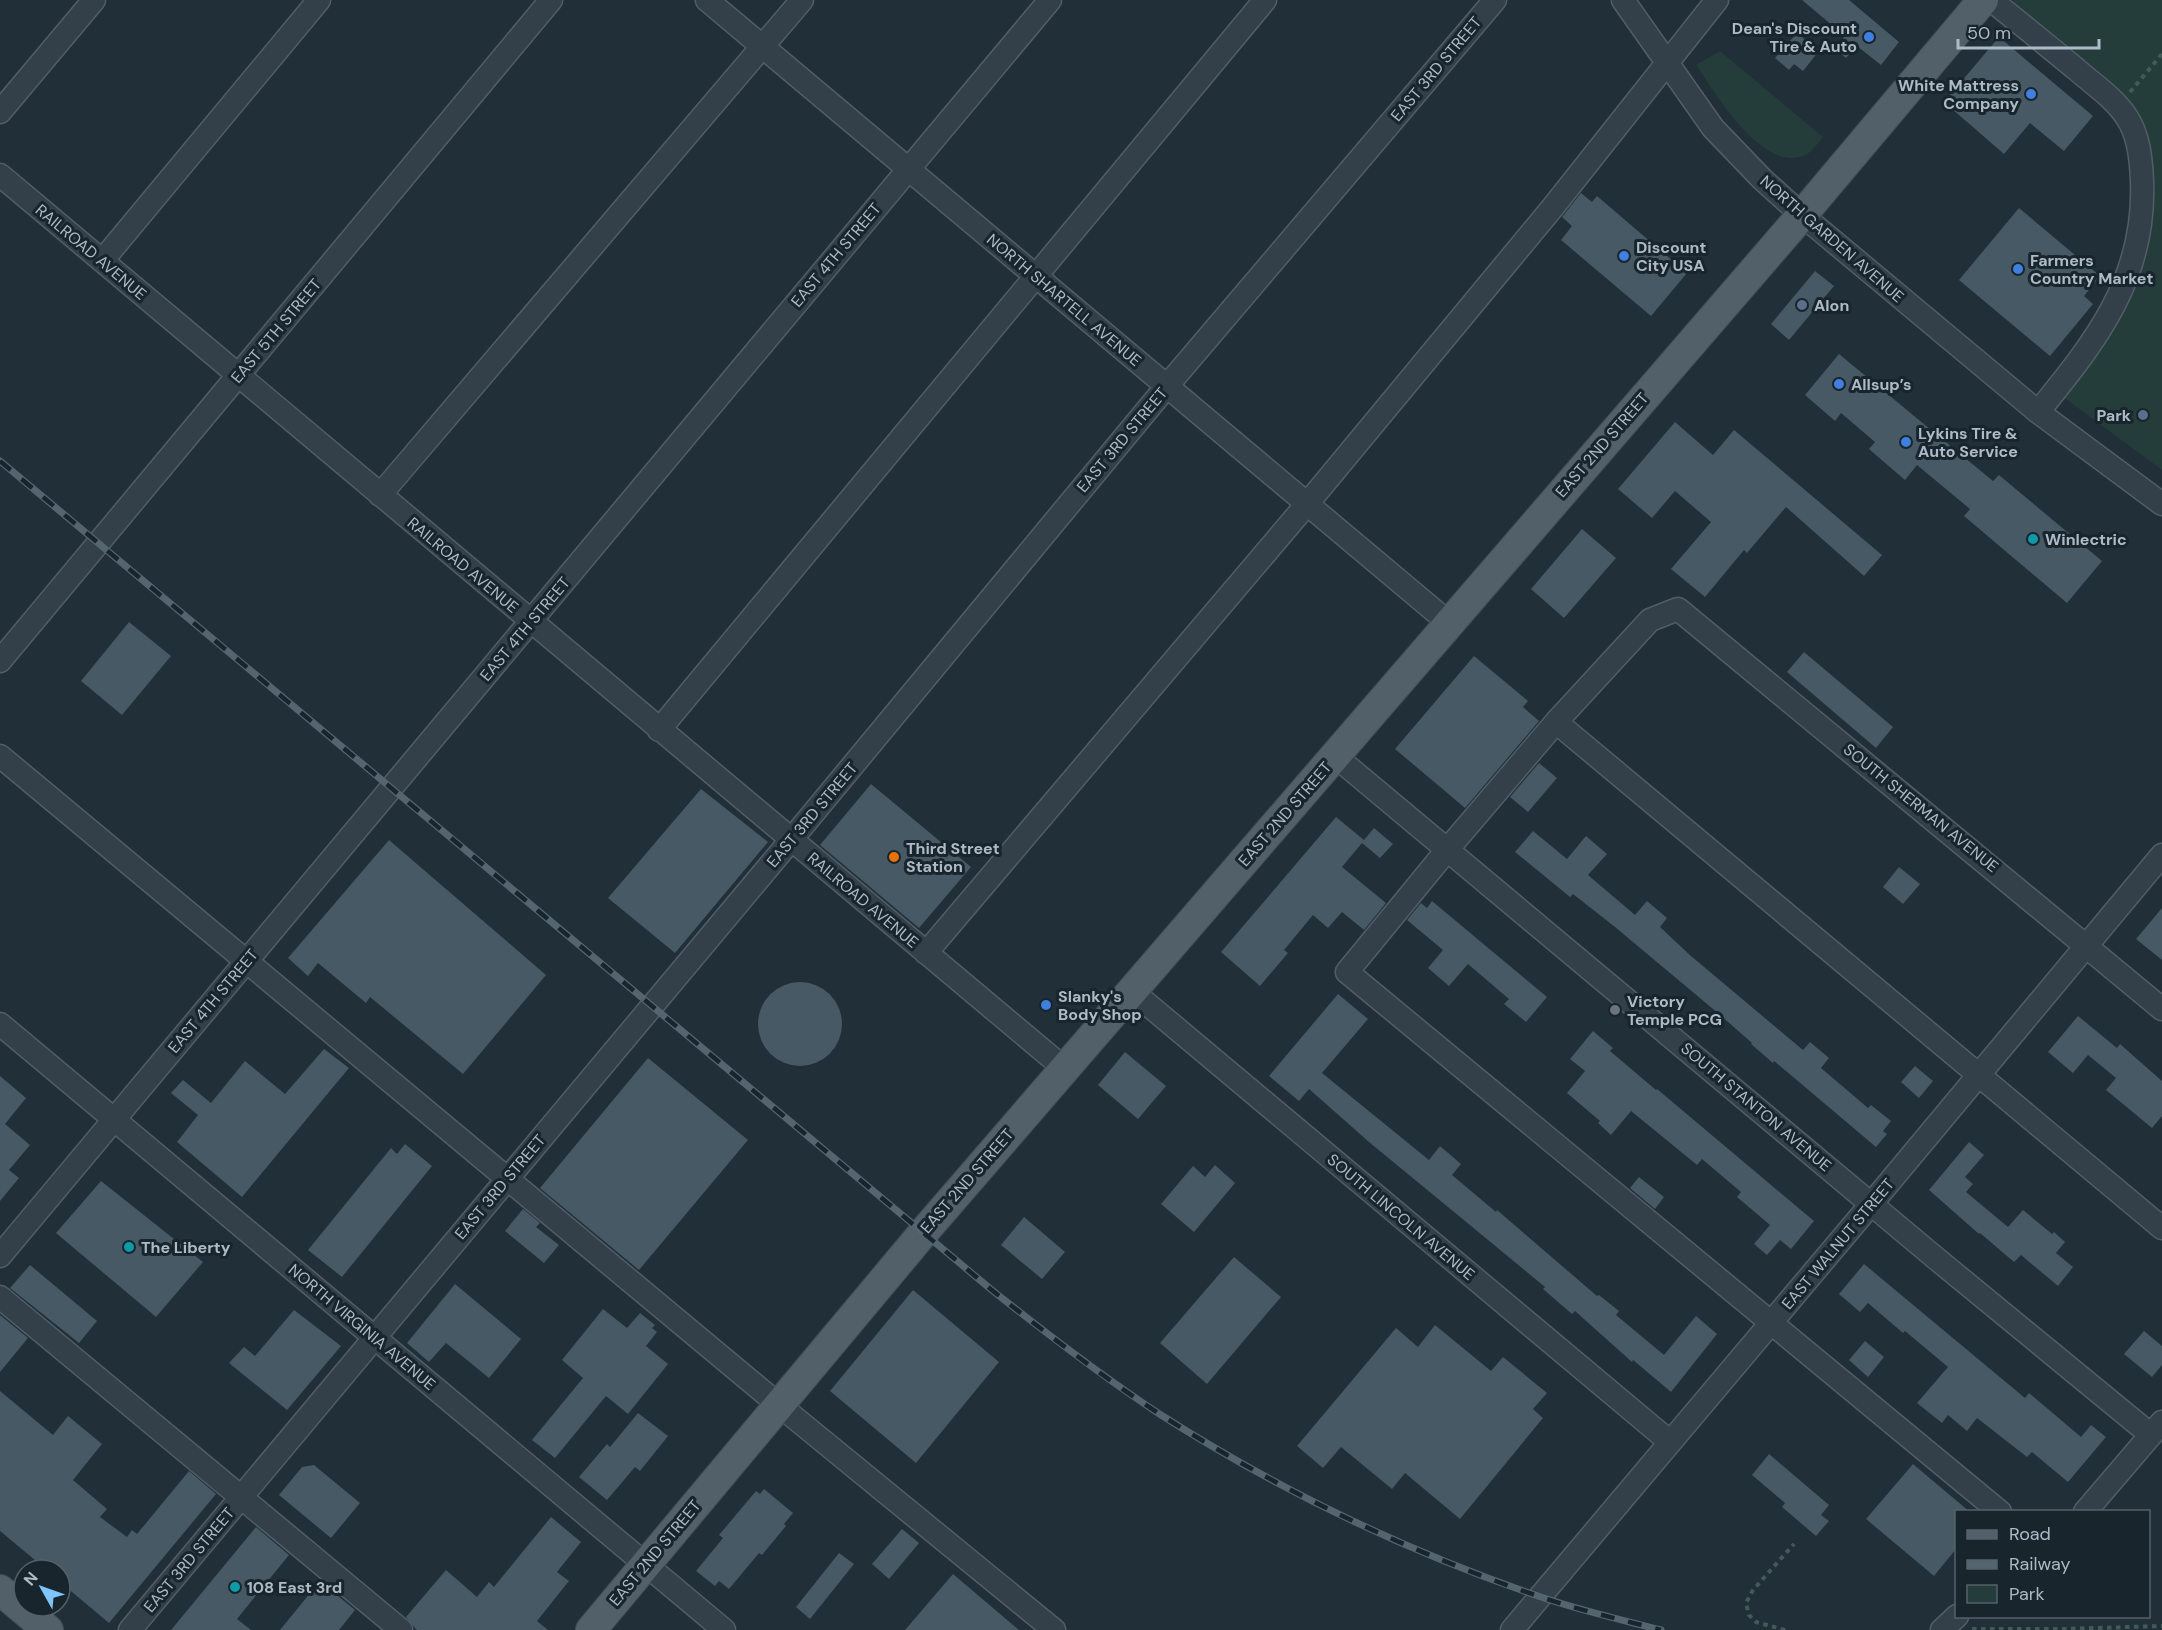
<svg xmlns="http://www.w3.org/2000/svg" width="2162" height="1630" font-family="'DM Sans',sans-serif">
<rect width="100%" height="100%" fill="#202f38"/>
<path fill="#253d3a" d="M2014,0h148v470l-107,-79 75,-122 4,-139 -129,-119z
M1720,51l103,86c-6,7 -11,16 -20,19 -42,15 -87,-62 -107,-91z"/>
<path fill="#475965" d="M1802,0h47l50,42 -18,23 -24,-19 -11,12 -11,-9 10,-13z
M1797,33l22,18 -16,20 -9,-7 -5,6 -14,-12z
M1999,37l94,79 -29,35 -34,-28 -26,31 -60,-52z
M1581,193l11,9 5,-6 90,77 -36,43 -90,-76 11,-14 -10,-9z
M2019,208l81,68 -16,20 9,8 -43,52 -91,-76z
M1815,271l19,15 -45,54 -18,-16z
M1839,354l154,127 6,-6 103,86 -35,42 -103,-87 6,-7 -53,-44 -12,15 -36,-31 6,-7 -34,-29 -6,8 -30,-26z
M1675,422l38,33 21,-25 148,125 -18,21 -78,-69 -39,46 -3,-3 -39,47 -34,-28 40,-47 -36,-31 -23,27 -34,-29z
M1582,529l34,29 -52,60 -33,-29z
M129,622l42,34 -49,59 -41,-34z
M1804,652l89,75 -17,21 -89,-76z
M1474,656l54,45 -5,6 16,14 -74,87 -70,-59z
M1539,763l18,15 -29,34 -18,-15z
M871,784l100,83 -52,61 -99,-83z
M701,789l67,53 -93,111 -67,-55z
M1336,817l28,23 10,-12 19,16 -13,14 -18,-15 -20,24 44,36 -22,27 -22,-18 -14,16 -15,-13 -29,35 4,3 -28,33 -39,-34z
M1533,831l34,28 19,-23 21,18 -19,21 47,40 12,-14 20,17 -7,9 31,29 112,94 7,-8 19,16 -8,10 47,40 3,-3 20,16 -8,10 4,3 -11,13 -102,-86 -1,2 -22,-19 1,-1 -33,-29 -104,-87 -42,-33 -3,3 -55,-45z
M389,840l157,135 -83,99 -93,-77 -4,6 -48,-40 -10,13 -20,-18z
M1899,867l21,17 -17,20 -20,-17z
M1432,901l115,96 -21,25 -22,-18 5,-5 -41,-35 -19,22 -21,-18 15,-18 -36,-30 14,-17 6,5z
M2162,908v52l-26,-21z
M758 1024a42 42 0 1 1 84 0a42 42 0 1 1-84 0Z
M1338,994l30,25 -46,54 107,87 11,-14 21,18 -9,11 44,37 1,-2 100,86 2,-1 20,16 -3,4 48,40 32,-39 21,18 -46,58 -38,-32 -1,2 -57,-51 -3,3 -29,-25 2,-2 -176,-145 -60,-53 -10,12 -30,-25z
M2078,1016l39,32 3,-4 42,37v35l-10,12 -46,-38 10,-12 -28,-23 -15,18 -25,-21z
M1593,1031l20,17 -3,3 46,39 1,-1 157,132 -23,28 -11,-9 -13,15 -13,-11 16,-19 -33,-28 4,-5 -39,-33 -5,6 -66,-54 -20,24 -13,-12 2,-2 -33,-28 18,-22 -15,-12z
M324,1049l25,19 -107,129 -65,-55 21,-27 -27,-22 12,-13 28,23 34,-42 40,33z
M1125,1052l41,34 -28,33 -40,-34z
M648,1058l100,82 -109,130 -99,-82z
M1915,1066l18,15 -14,17 -18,-16z
M0,1076l26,22 -21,26 25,21 -21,25 10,8 -19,23z
M1969,1142l15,13 -19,22 8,7 -7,8 42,35 15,-17 29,24 2,-2 11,10 -9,11 17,14 -15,19 -37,-31 -7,7 -34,-29 -1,1 -50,-44z
M405,1144l27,22 -90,111 -34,-27 83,-102 6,6z
M1215,1165l20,18 -41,49 -33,-28 32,-38 12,11z
M1639,1177l25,20 -9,12 -25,-21z
M101,1181l102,81 -47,55 -100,-84z
M523,1209l17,14 -4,4 23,18 -15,18 -39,-32z
M1024,1217l41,35 -23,27 -41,-34z
M1234,1257l47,40 -74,87 -47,-41z
M1864,1264l161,134 4,-5 52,44 10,-12 15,12 -38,45 -36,-30 -5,5 -50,-39 -10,13 -19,-16 -6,8 -25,-20 31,-36 -43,-36 -2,2 -35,-30 -8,9 -21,-18z
M30,1265l67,56 -18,22 -69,-55z
M455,1284l66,55 -32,39 -43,-35 -17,19 -22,-19z
M913,1290l86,72 -83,101 -86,-72z
M603,1309l24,19 13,-15 15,12 -3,3 5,4 -11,14 22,18 -40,50 -22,-18 -51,62 -23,-18 51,-62 -21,-18z
M294,1310l47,36 -54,64 -58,-47 15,-16 11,9z
M0,1315l28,23 -28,34z
M1435,1325l56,46 12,-14 44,36 -14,16 10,9 -83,101 -55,-46 -13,16 -51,-42 -18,21 -26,-22 99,-118 22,19z
M2144,1331l18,15v19l-10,12 -28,-23z
M1865,1341l19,16 -16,20 -19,-17z
M0,1391l53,44 15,-19 34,28 -29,36 34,29 -7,8 27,20 5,-7 5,4 52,-63 27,23 -107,129 -49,-41v-12h-13l-47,-39z
M638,1413l30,23 -28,35 -5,-4 -28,33 -28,-23 28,-33 3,3z
M1769,1454l60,51 -8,10 8,6 -13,15 -34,-29 3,-4 -33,-28z
M1913,1464l57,48h-14v37l-22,27 -68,-57z
M314,1465l46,38 -29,35 -52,-43 23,-28z
M764,1489l29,24 -9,11 2,2 -24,29 -3,-2 -30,36 -10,-8 -4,5 -19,-15 27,-33 -4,-3 37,-44 4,3z
M551,1517l30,25 -24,30 12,9 -32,40 11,9h-131l-3,-3 -8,-10 40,-47 31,27 12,-15 5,5z
M256,1527l33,28 -52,64 14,11h-80z
M902,1529l17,14 -30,36 -17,-15z
M839,1553l15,11 -44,55 -14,-12z
M953,1574l66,56h-114z
M320,1581l35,29 -16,20h-59z"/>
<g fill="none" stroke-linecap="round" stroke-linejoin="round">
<g stroke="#515e67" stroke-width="25">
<path id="minor" d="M707,0l742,623
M1623,0l90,128 49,51 40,36 236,197 124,92
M1991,0c29,23 57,46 85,69 17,15 37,28 50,47 13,19 15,43 16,65 4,97 -46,160 -104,231
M0,112l94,-112
M0,175l1065,894
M102,261l217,-261
M380,495l422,-495
M0,661l551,-661
M1556,722l606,506
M659,730l606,-730
M0,756l779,649 275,225
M1335,756l603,504 213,175
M926,953l381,-449 246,-297 164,-207
M1133,992l537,450
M0,1024l724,606
M0,1256l1050,-1256
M0,1297l401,333
M2000,1512l-653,-540 100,-122 109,-128 94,-102 28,-11 484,400
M2085,1512l77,-90
M130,1630l661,-790 376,-454 328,-386
M1512,1630l360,-427 290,-348
M1942,1630l15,-14"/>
</g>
<g stroke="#404c55" stroke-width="32">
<path id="major" d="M0,1590l48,40
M591,1630l332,-397 879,-1018 181,-215"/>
</g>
<path stroke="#435a59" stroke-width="4" stroke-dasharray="4.5 4.5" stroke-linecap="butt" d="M2130,92l32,-38
M1972,1629h91l99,-3
M1785,1630l-29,-8 -7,-7 -3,-12 7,-13 41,-46"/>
<use href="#minor" stroke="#334049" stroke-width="22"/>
<use href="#major" stroke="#516069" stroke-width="30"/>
<g stroke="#556570" stroke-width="7">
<path id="rail" d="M0,461l993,830c54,43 110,86 168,124 118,75 245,136 377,181 40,14 81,23 123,34"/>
</g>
<use href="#rail" stroke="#19252d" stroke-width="4.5" stroke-dasharray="14" stroke-linecap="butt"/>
</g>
<g fill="#3f7fe0" stroke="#19252d" stroke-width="2">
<circle cx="1869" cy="37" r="6"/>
<circle cx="2031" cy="94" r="6"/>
<circle cx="1624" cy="256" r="6"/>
<circle cx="2018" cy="269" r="6"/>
<circle cx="1839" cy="384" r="6"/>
<circle cx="1906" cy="442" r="6"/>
<circle cx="1046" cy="1005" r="6"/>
</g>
<g fill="#5c6f8a" stroke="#19252d" stroke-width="2">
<circle cx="1802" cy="305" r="6"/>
<circle cx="2143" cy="415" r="6"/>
</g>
<g fill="#0f9aa8" stroke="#19252d" stroke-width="2">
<circle cx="2033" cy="539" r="6"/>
<circle cx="129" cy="1247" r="6"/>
<circle cx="235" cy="1587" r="6"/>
</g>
<circle fill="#e8710a" stroke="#19252d" stroke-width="2" cx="894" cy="857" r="6"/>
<circle fill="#6b7280" stroke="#19252d" stroke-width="2" cx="1615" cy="1010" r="6"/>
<g text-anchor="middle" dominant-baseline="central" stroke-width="6" stroke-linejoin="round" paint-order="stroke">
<g font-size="16" font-weight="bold" fill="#adbbc6" stroke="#19252d" text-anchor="start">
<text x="1857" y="28" text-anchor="end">Dean's Discount<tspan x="1857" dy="18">Tire &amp; Auto</tspan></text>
<text x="2019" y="85" text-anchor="end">White Mattress<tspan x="2019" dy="18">Company</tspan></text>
<text x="1636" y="247">Discount<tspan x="1636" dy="18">City USA</tspan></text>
<text x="2030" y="260">Farmers<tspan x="2030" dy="18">Country Market</tspan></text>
<text x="1814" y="305">Alon</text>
<text x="1851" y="384">Allsup’s</text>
<text x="2131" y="415" text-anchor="end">Park</text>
<text x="1918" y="433">Lykins Tire &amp;<tspan x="1918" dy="18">Auto Service</tspan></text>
<text x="2045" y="539">Winlectric</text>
<text x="906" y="848">Third Street<tspan x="906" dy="18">Station</tspan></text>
<text x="1058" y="996">Slanky's<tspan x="1058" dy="18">Body Shop</tspan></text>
<text x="1627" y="1001">Victory<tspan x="1627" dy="18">Temple PCG</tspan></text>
<text x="141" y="1247">The Liberty</text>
<text x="247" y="1587">108 East 3rd</text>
</g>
<g font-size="16" fill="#adbbc6" stroke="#19252d">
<text transform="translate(1436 69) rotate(-50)">EAST 3RD STREET</text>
<text transform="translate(1832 239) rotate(41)">NORTH GARDEN AVENUE</text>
<text transform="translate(91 252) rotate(40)">RAILROAD AVENUE</text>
<text transform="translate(836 255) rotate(-50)">EAST 4TH STREET</text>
<text transform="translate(1064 300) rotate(40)">NORTH SHARTELL AVENUE</text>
<text transform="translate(276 331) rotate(-50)">EAST 5TH STREET</text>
<text transform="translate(1122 440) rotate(-50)">EAST 3RD STREET</text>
<text transform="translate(1602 445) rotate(-49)">EAST 2ND STREET</text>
<text transform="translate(463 565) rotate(40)">RAILROAD AVENUE</text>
<text transform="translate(525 629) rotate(-50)">EAST 4TH STREET</text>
<text transform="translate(1921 808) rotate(39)">SOUTH SHERMAN AVENUE</text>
<text transform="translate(1285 814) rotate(-49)">EAST 2ND STREET</text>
<text transform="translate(812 815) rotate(-50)">EAST 3RD STREET</text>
<text transform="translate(863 900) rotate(40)">RAILROAD AVENUE</text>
<text transform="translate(213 1001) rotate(-50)">EAST 4TH STREET</text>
<text transform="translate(1756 1107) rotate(40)">SOUTH STANTON AVENUE</text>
<text transform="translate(967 1181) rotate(-49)">EAST 2ND STREET</text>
<text transform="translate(500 1187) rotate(-50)">EAST 3RD STREET</text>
<text transform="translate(1401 1217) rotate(40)">SOUTH LINCOLN AVENUE</text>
<text transform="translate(1838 1244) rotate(-50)">EAST WALNUT STREET</text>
<text transform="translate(362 1327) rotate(40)">NORTH VIRGINIA AVENUE</text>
<text transform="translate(655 1553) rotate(-50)">EAST 2ND STREET</text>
<text transform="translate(189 1560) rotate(-50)">EAST 3RD STREET</text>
</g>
</g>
<rect x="1955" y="1510" width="195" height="108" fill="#19252d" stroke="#54616a" stroke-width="1.5"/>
<rect x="1967" y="1530" width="30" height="9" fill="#516069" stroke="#54616a" stroke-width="1.5"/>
<text x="2009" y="1540" font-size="18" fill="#adbbc6">Road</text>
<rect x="1967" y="1560" width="30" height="9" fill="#556570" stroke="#54616a" stroke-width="1.5"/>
<text x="2009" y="1570" font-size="18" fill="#adbbc6">Railway</text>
<rect x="1967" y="1585" width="30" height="18" fill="#253d3a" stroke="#54616a" stroke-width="1.5"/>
<text x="2009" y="1600" font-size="18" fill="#adbbc6">Park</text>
<g transform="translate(42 1588) rotate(310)"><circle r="28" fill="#19252d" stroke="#54616a" stroke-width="1.5"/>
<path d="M0-4.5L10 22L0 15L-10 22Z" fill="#7dc5fb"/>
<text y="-9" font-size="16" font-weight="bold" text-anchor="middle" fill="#adbbc6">N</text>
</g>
<path d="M1958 39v9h141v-9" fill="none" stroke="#adbbc6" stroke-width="3"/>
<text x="1967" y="39" font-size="18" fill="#adbbc6" stroke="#19252d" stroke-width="4.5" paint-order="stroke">50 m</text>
</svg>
